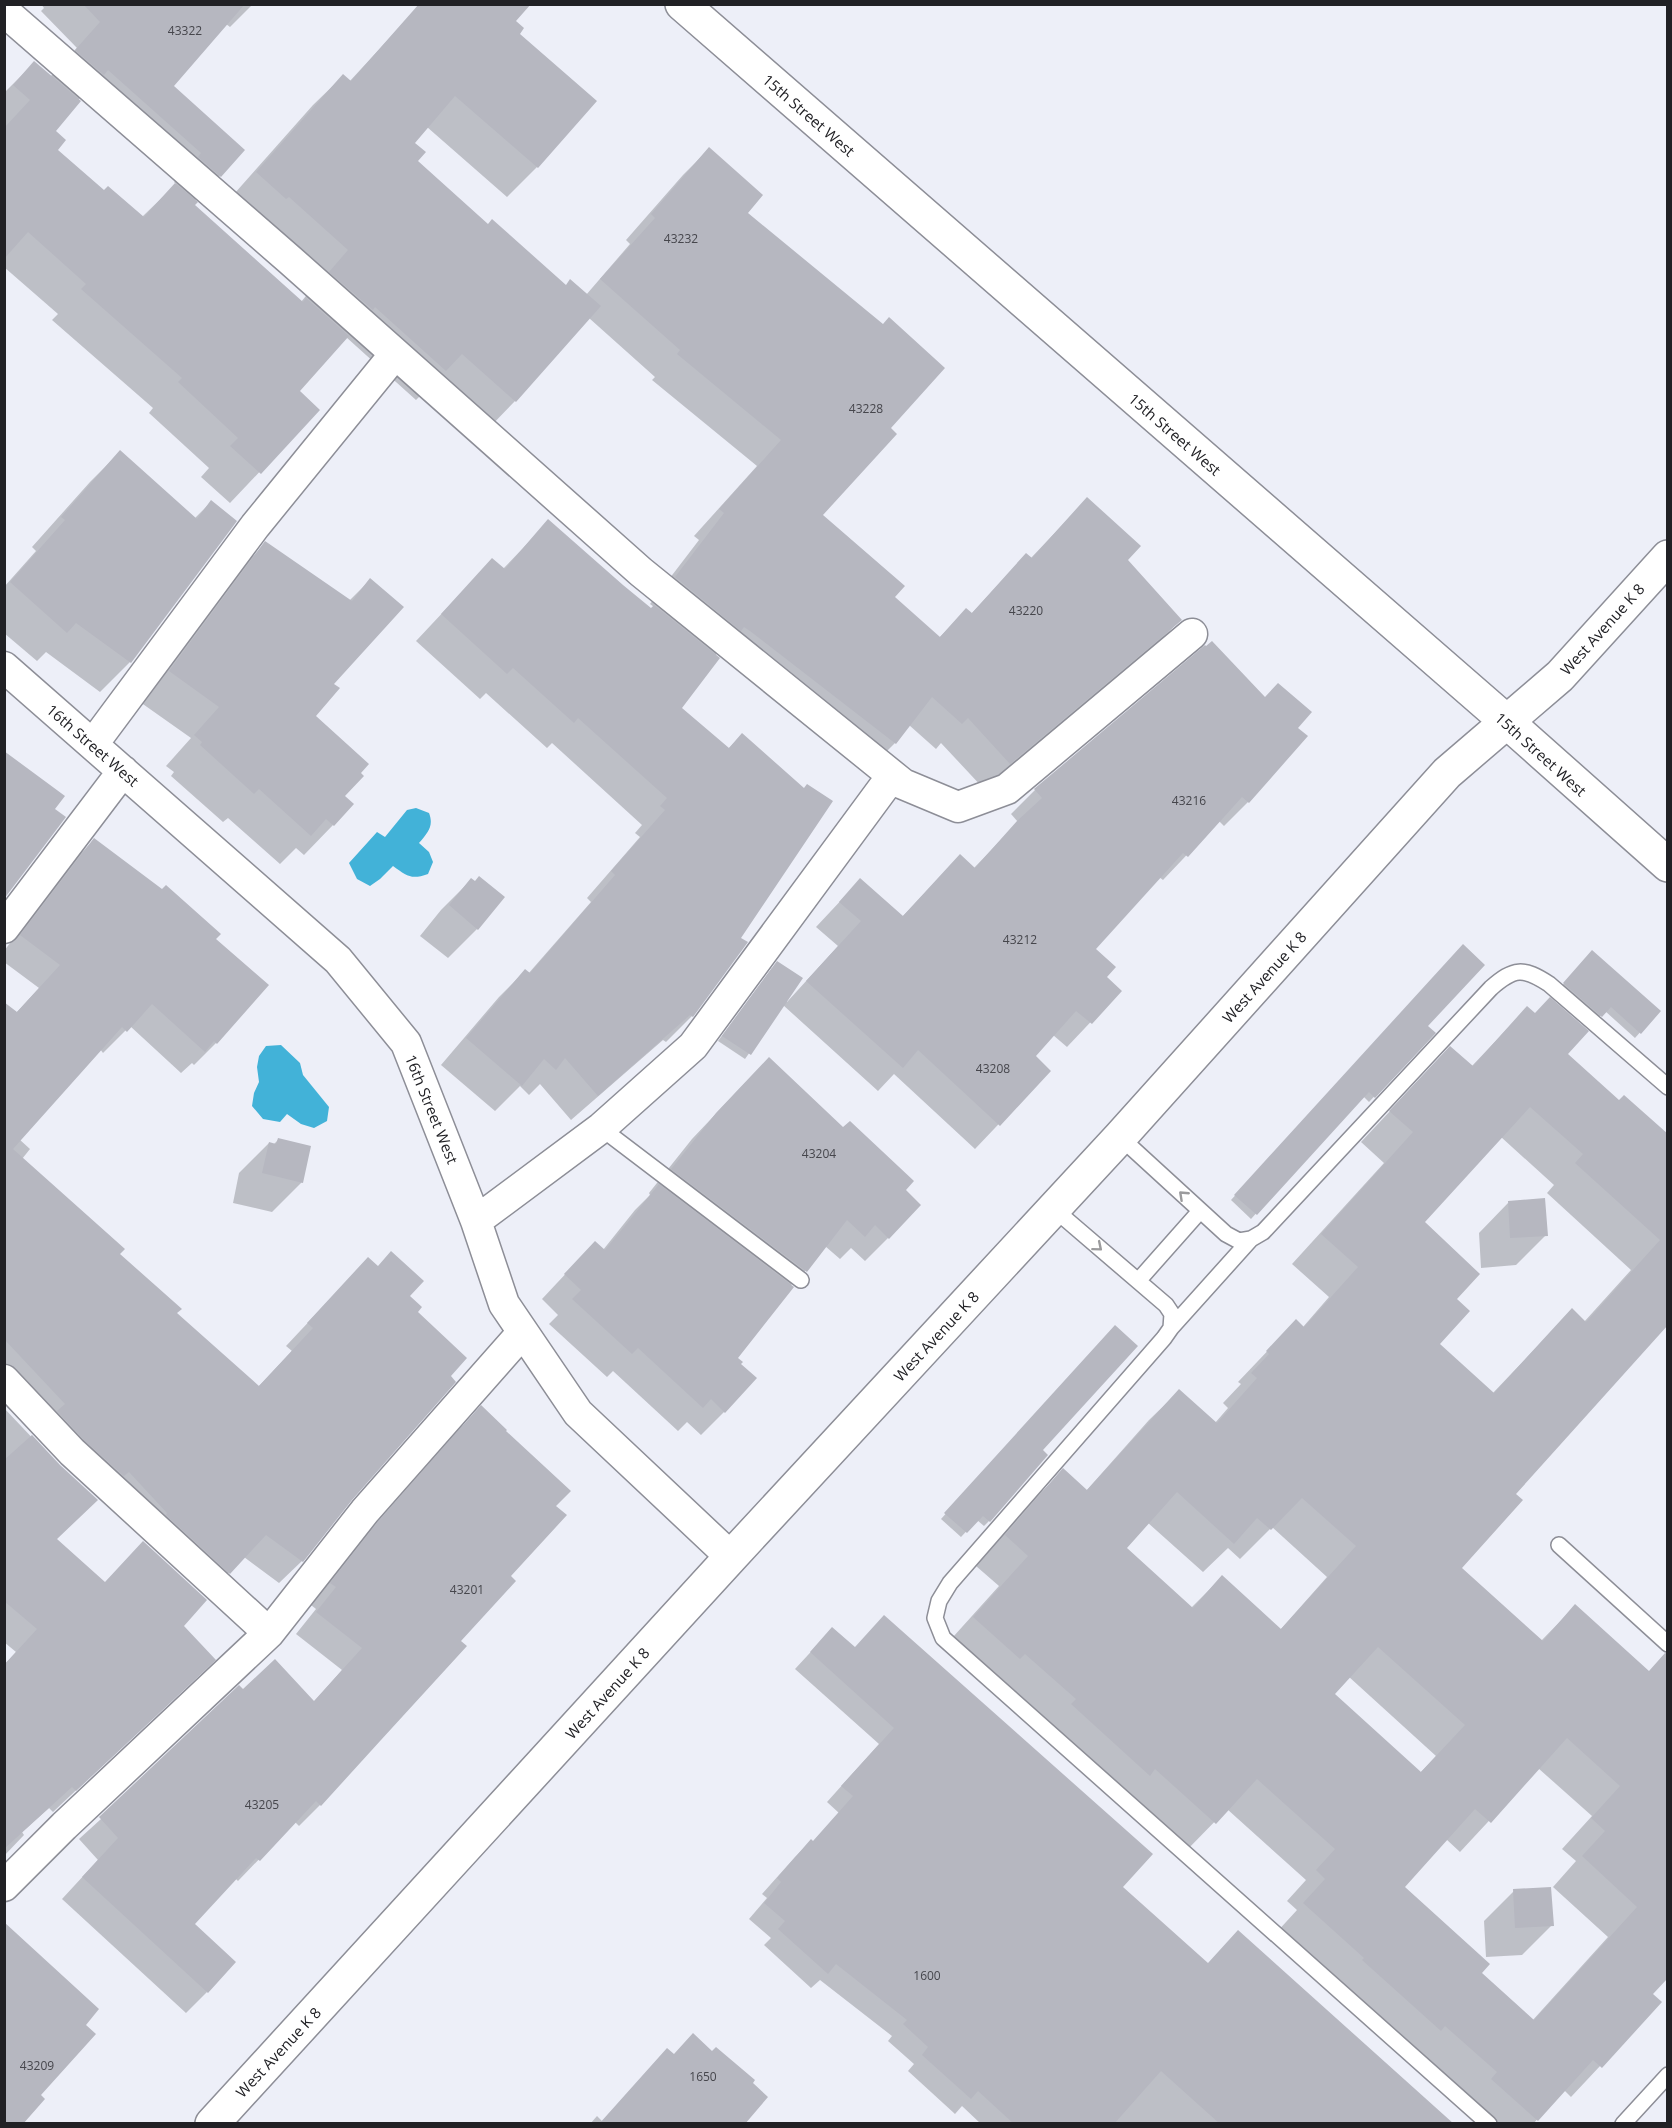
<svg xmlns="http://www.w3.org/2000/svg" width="1672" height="2128" font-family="'Open Sans',sans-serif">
<rect width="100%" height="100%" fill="#edeff8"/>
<path fill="#42b2d8" d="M416,808l13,5c5,13 -1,19 -10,30l10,9 4,10 -5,12c-17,6 -21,2 -35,-8l-13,13 -10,7 -13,-7 -8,-16 28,-31 8,5 22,-27z
M281,1045l19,18 3,12 26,32 -2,14 -13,7 -13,-4 -14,-10 -7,8 -17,-3 -11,-13 2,-13 5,-11 -2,-15 2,-11 7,-10z"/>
<path fill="#0003" fill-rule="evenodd" d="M41,4h212l-23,23 -4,-3 -54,62 48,90 -26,25 -1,4 108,97 18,-22 -92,-78 86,-97 30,-29 6,6 72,-78 93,17 4,13 77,67 -58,66 -30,30 -80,-70 -14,16 3,18 71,65 78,61 21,8 44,-51 -4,-4 57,-65 26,-26 36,64 144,215 -68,87 72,82 46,41 27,-28 5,4 55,-59 4,4 57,-60 39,61 54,60 -25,26 -171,143 -43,-46 -5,6 -27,-24 -14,18 -26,26 -151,-117 -38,56 48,41 14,-14 -3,203 -47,78 -26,26 -3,-2 -92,80 -31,-36 -11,11 -9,-9 -25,25 -54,-46 58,-68 26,-26 3,3 63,-72 -4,-4 53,-61 -5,-4 7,-8 -90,-82 -5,5 -61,-55 -6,6 -64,-58 76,-81 11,9 45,-47 103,88 3,-3 -4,-3 49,-64 -5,-4 63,-70 -105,-86 3,-3 -66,-59 -74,83 -29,30 -54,-47 -16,16 -70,-63 -48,54 20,19 -88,93 -29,-26 8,-9 -60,-55 4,-5 -101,-88 6,-6 -54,-47v-174l30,-30 16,14 27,-29 -36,-37 3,-3zM83,94l95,84 -4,4 2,2 -34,33 -39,-25 -47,-42 -2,-19z
M120,452l74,67 17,-17 -81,160 -30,30 -54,-40 -9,9 -33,-28v-46l32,-36 -4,-4 58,-65z
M266,543l83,58 21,-21 -38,104 -18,32 19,109 -29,30 -8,-7 -16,16 -52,-46 -5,4 -52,-46 3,-4 -8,-6 25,-28 -51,-36 96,-129z
M1205,647l91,81 -48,74 -24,24 -5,-5 -56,59 -4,-3 -65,72 10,28 16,14 -53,56 -14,-12 -20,21 16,15 -74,78 -81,-75 -16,17 -95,-86 -38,54 -27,-18 54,-73 15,34 51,-56 -22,-19 44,-47 42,37 58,-61 14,12 44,-46 -7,-8 24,-24z
M94,840l120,99 2,104 -22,22 -2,-2 -11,10 -51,-47 -27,27 -3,-4 -81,90 11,10 -8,10 153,154 83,74 34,-36 -6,-5 60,-64 62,14 8,16 -65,187 -49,62 -23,22 -35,-26 -37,38 -203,-194v-397l12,9 23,-25 -35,-26v-11l68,-89z
M471,880l6,49 -29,29 -28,-22 21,-26z
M1463,947l-37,79 8,7 -65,69 -6,-6 -112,123 -20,-19z
M1592,952l67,59 -24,27 -30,-27 -9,10 -37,-32z
M1527,1008l39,47 53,47 49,34v187l-154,171 -54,74 81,73 34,-35 74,67 2,321 9,8 -89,95 -7,-7 -31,34h-55l-203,-190 22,-24 -10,-9 19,-21 -79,-71 -42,43 -241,-205 55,-61 -23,-20 57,-66 30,-29 23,20 63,-71 30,-29 36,32 13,-15 -5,-5 18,-19 -3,-2 58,-61 7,6 26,-30 -37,-33 92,-101 -23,-21 60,-64 50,-11zM1501,1137l53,48 -7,8 84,77 -47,52 -12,-12 -80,84 -54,-50 16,-45 -31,-76zM1147,1522l56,50 25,-24 12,11 32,-32 55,50 -47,53 -58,-53 -31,31 -66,-60zM1348,1676l88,80 -16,17 -88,-79zM1538,1768l54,48 -30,33 14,12 -23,26 55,50 -76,84 -52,-47 -77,-87 43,-48 14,13z
M746,1082l157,108 -15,48 -23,23 -14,-13 -11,11 -15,-13 -20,25 -15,15 -54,72 -12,54 -23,23 -14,-13 -9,9 -65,-60 -6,6 -58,-53 9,-9 -16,-16 30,-32 31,-17 32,-40 15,-15 -1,-2 43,-54z
M278,1140l24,42 -30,30 -39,-9 6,-30 30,-30 4,2z
M1508,1203l38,32 -30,30 -35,3 -2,-35z
M1110,1332l-69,118 -52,71 -5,5 -7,-6 -16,17 -20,-18z
M4,1408l54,57 -3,74 49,44 78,43 9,56 -138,130 -4,-4 -27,24 2,3 -20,21v-191l12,-13 -12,-10z
M481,1408l73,98 -45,70 -50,65 -139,164 -21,21 -4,-4 -57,59 -3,-3 -42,46 14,68 -21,21 -124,-114 36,-39 -19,-21 163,-148 71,12 29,-33 -46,-36 20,-25 -5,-4 46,-60 103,-117z
M832,1629l375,335 245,160h-471l-19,-18 -7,8 -47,-43 6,-7 -26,-23 4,-5 -72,-56 -9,8 -47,-43 7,-7 -22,-19 18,-21 -5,-4 33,-37 16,-16 1,2 27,-30 -12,-11 52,-58 -84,-75z
M1514,1891l38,34 -30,30 -36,2 -2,-36z
M597,2116l5,5 141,3h-153z"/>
<path fill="#b6b7c0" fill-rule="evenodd" d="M83,4h162l-71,82 71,64 -24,27 -23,-20 3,-4 -93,-83 -4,5 -29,-25 25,-28z
M419,4h112l-15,17 8,7 -4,6 77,67 -59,67 -83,-72 -40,47 11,9 -8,9 70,63 4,-5 74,66 4,-6 31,27 -85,96 -54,-48 -16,17 -71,-64 -2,3 -44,-38 19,-22 -59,-53 -3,2 -30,-27 87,-98 8,7z
M34,61l47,40 -25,30 10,9 -8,10 46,40 4,-4 36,31 31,-34 23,19 -3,3 108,97 3,-4 43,38 -49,55 20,19 -59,64 -31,-28 8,-8 -60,-56 4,-4 -101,-89 5,-5 -58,-52 -24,27v-131l26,-28 -17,-15z
M709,147l54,48 -15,18 135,111 6,-7 56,51 -54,60 6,6 -74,81 82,71 -10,11 45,40 26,-29 6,5 54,-60 6,5 55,-61 54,49 -13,14 54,60 -172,144 -42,-46 -6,6 -30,-27 -36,47 -146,-113 -6,-4 -3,4 -66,-54 49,-64 -5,-4 62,-69 -104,-86 3,-4 -80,-71 55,-61 -4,-4z
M120,450l77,69 14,-19 26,21 -106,142 -55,-40 -9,10 -57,-51 55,-62 -4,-3z
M548,519l75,66 28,23 3,-3 66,53 -38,50 47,40 13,-15 62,55 3,-4 26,17 -92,137 7,4 -55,75 -3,-2 -92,81 -33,-38 -9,12 -12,-11 -22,27 -56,-48 59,-69 5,4 85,-98 -4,-4 54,-61 -5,-4 7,-8 -89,-80 -4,5 -61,-55 -6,6 -66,-60 51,-56 13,11z
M265,541l87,60 18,-23 34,29 -70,77 6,4 -24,28 53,48 -8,9 3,3 -19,20 9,8 -20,22 -8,-7 -15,17 -52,-47 -5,5 -54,-49 2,-3 -8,-7 25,-28 -50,-36z
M1212,641l53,56 13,-14 34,29 -14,16 10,8 -59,67 -7,-6 -54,60 -5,-4 -87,96 20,18 -9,10 15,14 -30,33 -16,-13 -40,45 15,15 -51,55 -82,-76 -15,18 -97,-87 55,-60 -22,-19 21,-24 43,38 57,-62 15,14 42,-47 25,-23 -8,-9 171,-144 1,1z
M4,751l61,45 -10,13 11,8 -62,82z
M94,838l68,51 4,-4 55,49 -5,5 53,46 -52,59 -3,-3 -9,11 -53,-48 -25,28 -5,-5 -109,122 112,100 -5,5 62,55 -5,4 82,73 54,-58 -6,-5 61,-66 10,9 13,-15 33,30 -14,15 12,11 -4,5 49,46 -16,18 5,6 -104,118 -49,62 -37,-27 -36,39 -64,-59 1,-2 -38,-41 -5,4 -40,-36 -27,-29 8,-7 -61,-65v-337l13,10 43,-47 -40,-30z
M479,876l26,21 -27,33 -29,-25 22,-27 4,3z
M1463,944l22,21 -57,61 8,7 -61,65 -6,-6 -112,123 -23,-20z
M1592,950l69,61 -20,23 -30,-27 -9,10 -39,-34z
M777,961l26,17 -52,77 -29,-19z
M1550,997l39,34 -21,23 51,46 5,-5 44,39v191l-152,169 7,6 -61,68 81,73 32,-37 74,67 16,-18 3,1v324l-15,16 9,8 -60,66 -9,-8 -55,61 -47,-42 6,-7 -52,-46 -4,5 -79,-71 2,-2 -61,-55 22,-24 -9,-9 19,-21 -78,-70 -41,45 -61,-55 -5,7 -79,-72 5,-5 -51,-45 -5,5 -47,-42 55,-61 -23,-21 58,-67 24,22 92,-101 38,34 40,-45 -6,-5 18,-19 -3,-3 30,-32 8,8 54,-60 -37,-33 92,-102 -24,-21 61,-65 23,20 54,-60 8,7zM1530,1107l53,47 -8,9 85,77 -74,82 -14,-14 -78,85 -54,-49 30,-33 -13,-12 23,-25 -55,-52zM1177,1492l57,52 23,-26 14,12 31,-32 54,48 -75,83 -59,-54 -29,33 -66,-60zM1378,1647l87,78 -44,47 -86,-78zM1567,1738l53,48 -29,32 14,13 -23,25 55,51 -103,113 -52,-47 8,-9 -85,-77 70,-78 16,14z
M769,1057l74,70 7,-6 64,60 -8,9 15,15 -32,34 -14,-14 -10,12 -18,-17 -40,52 -136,-103 45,-56z
M278,1138l33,8 -8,37 -41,-10 7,-31 7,2z
M659,1184l135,103 -56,71 5,4 -2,2 16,14 -32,35 -14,-14 -8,9 -65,-60 -6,6 -60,-55 9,-9 -17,-16 31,-33 10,9z
M1545,1198l3,38 -38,2 -2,-37z
M1115,1325l23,21 -95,104 5,5 -58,67 -7,-6 -16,17 -23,-20z
M481,1405l26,25 -1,1 65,60 -15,15 11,9 -56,61 5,5 -55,60 6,5 -86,94 -60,66 -5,-5 -56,60 -4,-3 -61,66 41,38 -28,31 -126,-116 36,-39 -19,-21 140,-132 4,4 32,-30 39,42 48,-53 -46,-36 20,-25 -6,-4 48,-61z
M32,1435l28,30 38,35 -41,39 48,43 38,-41 64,59 -23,26 32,34 -140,131 -4,-4 -68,62v-184l33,-36 -33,-28v-141z
M884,1615l269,239 -30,33 85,76 30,-33 216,194h-234l-59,-53 -47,53h-100l-36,-33 -7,8 -49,-44 6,-8 -25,-23 4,-4 -71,-56 -8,10 -50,-45 7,-8 -21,-18 17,-21 -4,-4 34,-39 2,2 40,-45 -12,-10 53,-58 -84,-76 22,-25 23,20z
M1551,1887l3,39 -39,2 -2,-39z
M4,1922l95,87 -13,16 10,9 -55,61 4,4 -22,25h-19z
M693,2033l19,18 4,-4 39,33 -2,3 15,14 -23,27h-146l68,-76 7,6z"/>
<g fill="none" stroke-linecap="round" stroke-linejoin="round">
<g stroke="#8d8e97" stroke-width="18">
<path id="service" d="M601,1128l200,152
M1120,1137l106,97 13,7 12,-2
M1054,1209l112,96 6,9 -1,14
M1138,1281l62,-70
M1559,1545l109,99
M1489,2124l-546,-486 -8,-20 4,-17 11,-18 214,-245 7,-10 80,-89 12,-7 228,-244c23,-20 32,-21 58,-4l119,103
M1623,2124l45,-49"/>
</g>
<g stroke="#8d8e97" stroke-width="33">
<path id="minor" d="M4,11l286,249 351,312 262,212 55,23 49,-18 185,-155
M4,667l334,293 68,83 70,178 28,83 74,109 153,144
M93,744l162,-218 140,-172
M4,928l119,-157
M476,1221l125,-93 92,-82 199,-270
M4,1380l68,72 197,181
M4,1886l60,-60 205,-193 96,-122 158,-179"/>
</g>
<g stroke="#8d8e97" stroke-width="36">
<path id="tertiary" d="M682,4l824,717 162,144
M212,2124l519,-567 389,-420 327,-364 113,-97 108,-119"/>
</g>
<use href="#service" stroke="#fff" stroke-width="15"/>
<use href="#minor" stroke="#fff" stroke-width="30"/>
<use href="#tertiary" stroke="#fff" stroke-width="33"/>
</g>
<defs><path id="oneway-chevron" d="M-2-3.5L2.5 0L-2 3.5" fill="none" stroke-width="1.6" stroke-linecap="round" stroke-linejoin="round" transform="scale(1.5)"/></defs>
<g stroke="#9b9b9d">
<use href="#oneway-chevron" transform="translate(1183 1195) rotate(-137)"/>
<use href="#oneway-chevron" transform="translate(1098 1247) rotate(40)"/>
</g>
<g text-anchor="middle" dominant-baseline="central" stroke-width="4.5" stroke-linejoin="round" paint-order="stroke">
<g font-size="12" fill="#46464c">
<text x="185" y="30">43322</text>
<text x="681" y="238">43232</text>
<text x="866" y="408">43228</text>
<text x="1026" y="610">43220</text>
<text x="1189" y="800">43216</text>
<text x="1020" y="939">43212</text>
<text x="993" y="1068">43208</text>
<text x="819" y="1153">43204</text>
<text x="467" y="1589">43201</text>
<text x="262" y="1804">43205</text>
<text x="927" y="1975">1600</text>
<text x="37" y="2065">43209</text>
<text x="703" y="2076">1650</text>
</g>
<g font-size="15" fill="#212125" stroke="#fff">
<text transform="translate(809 115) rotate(41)">15th Street West</text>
<text transform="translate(1175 434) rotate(41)">15th Street West</text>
<text transform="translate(1602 629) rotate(-48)">West Avenue K 8</text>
<text transform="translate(93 745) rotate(41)">16th Street West</text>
<text transform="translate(1541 754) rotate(42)">15th Street West</text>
<text transform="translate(1264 977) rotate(-48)">West Avenue K 8</text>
<text transform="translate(432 1109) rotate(68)">16th Street West</text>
<text transform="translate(936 1336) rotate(-47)">West Avenue K 8</text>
<text transform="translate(607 1693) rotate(-48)">West Avenue K 8</text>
<text transform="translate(278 2052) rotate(-47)">West Avenue K 8</text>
</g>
</g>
<rect width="1672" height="2128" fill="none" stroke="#212125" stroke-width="12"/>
</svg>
